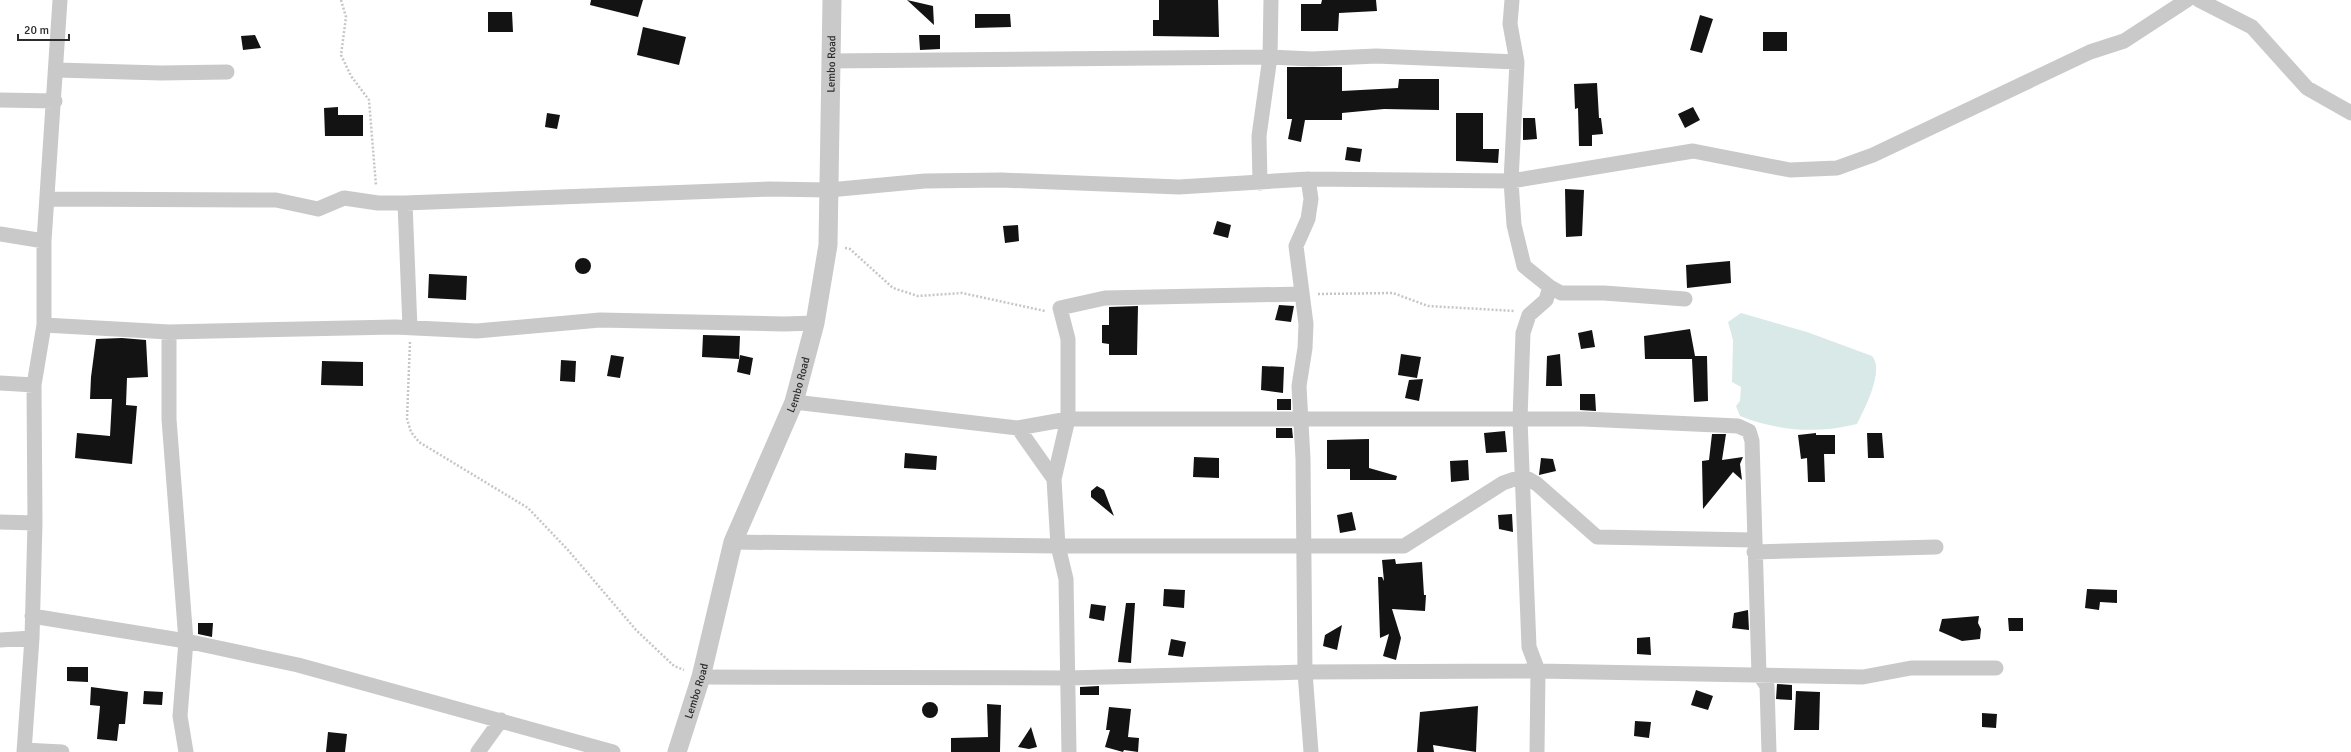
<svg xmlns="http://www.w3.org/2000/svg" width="2351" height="752" font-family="Signika,sans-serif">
<rect width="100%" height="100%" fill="#fff"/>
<path fill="#d9e9e7" d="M1741,313l66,19 65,24c13,14 -8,54 -15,68 -40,10 -80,7 -117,-8l-4,-10 4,-5 1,-14 -9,-5 1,-42 -5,-18z"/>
<path fill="#131313" d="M591,0h52l-5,17 -48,-12z
M907,0l26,6 1,19z
M1159,0h59l1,37 -66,-1v-16h6z
M1322,0h54l1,11 -38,2 -1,18h-37v-27h20z
M488,12h24l1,20h-25z
M975,14h35l1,13 -36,1z
M1700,15l13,4 -11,34 -12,-3z
M643,27l43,10 -7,28 -42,-10z
M1763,32h24v19h-24z
M255,35l6,13 -18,2 -2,-14z
M919,35h21v14l-20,1z
M1287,67h55v24l56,-3 1,-9h40v31l-55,-1 -42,4v7h-37l-4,22 -13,-3 4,-20h-5z
M1597,83l2,35h2l2,16 -11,1v11h-13l-1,-38 -3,1 -1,-25z
M338,107v8h25v21h-38l-1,-28z
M1693,107l7,13 -15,8 -7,-14z
M547,113l13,2 -3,14 -12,-2z
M1456,113h27v36h16l-1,14 -42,-2z
M1523,118h12l2,21 -14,1z
M1347,147l15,2 -2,13 -15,-2z
M1565,189l19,1 -2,46 -16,1z
M1217,221l14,4 -3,13 -15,-4z
M1018,225l1,16 -14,2 -2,-17z
M575 266a8 8 0 1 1 16 0a8 8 0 1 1-16 0Z
M1730,261l1,22 -44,5 -1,-23z
M429,274l38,2 -1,24 -38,-2z
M1279,305l15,1 -3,16 -16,-2z
M1138,306l-1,49h-28v-11l-7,-1v-18h7v-18z
M1690,329l5,27h12l1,45 -14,1 -2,-43h-47l-1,-23z
M1592,330l3,17 -14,2 -3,-16z
M703,335l37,1 -1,23 -37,-2z
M122,338l24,2 2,37 -21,1 -1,27 11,1 -5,58 -57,-6 2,-25 33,3 2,-37h-22l1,-22 5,-38z
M1401,354l20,3 -4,21 -19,-3z
M1560,354l2,32h-16l1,-30z
M611,355l13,2 -4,21 -13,-2z
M740,355l13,3 -3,17 -13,-3z
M561,360l15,1 -1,21 -15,-1z
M322,361l41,1v24l-42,-1z
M1262,366l22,1 -1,26 -22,-3z
M1423,379l-4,22 -14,-3 4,-18z
M1580,394h15l1,17 -16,-1z
M1277,399h14v11h-14z
M1276,428h16l1,10h-17z
M1505,431l2,21 -21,1 -2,-20z
M1816,433v2h19v19h-11l1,28h-17l-1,-24 -6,1 -3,-24z
M1867,433h15l2,25h-16z
M1712,434h14l-4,26 21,-3 -3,7 2,16 -9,-8 -30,37 -1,-48 7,-1z
M1369,439v29l28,8 -1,4h-46v-11h-23v-29z
M905,453l32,3 -1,14 -32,-2z
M1194,457l25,1v20l-26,-1z
M1541,458l12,1 3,12 -17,4z
M1468,460l1,20 -18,2 -1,-21z
M1097,486l7,4 10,26 -23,-19v-6z
M1352,512l4,18 -16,3 -3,-18z
M1512,514l1,18 -14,-3 -1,-14z
M1395,559l1,5 26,-2 2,33h2l-1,16 -33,-2 9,29 -5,22 -13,-4 6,-22 -9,4 -2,-61h4l2,4 -2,-21z
M1164,589l21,1 -1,18 -21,-2z
M2087,589l30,1v13l-17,-1 -1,8 -14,-2z
M1126,603h9l-4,60 -13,-1z
M1091,604l15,2 -2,15 -15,-3z
M1748,610l1,20 -17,-2 2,-15z
M1979,616l-1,7 3,6 -1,10 -18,2 -23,-10 3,-12z
M2008,618h15v13h-14z
M198,623h15l-1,14 -14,-3z
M1342,625l-5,25 -14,-4 2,-11z
M1650,637l1,18 -14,-1v-16z
M1171,639l15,3 -3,15 -15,-2z
M67,667h21v15l-21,-1z
M1777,684l15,1v15l-16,-1z
M1099,686v9h-19v-8z
M91,687l37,5 -3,32h-6l-2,17 -20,-2 3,-33 -10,-1z
M1696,690l17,6 -5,14 -17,-5z
M144,691l19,1 -1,13 -19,-1z
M1796,691l24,1 -1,38h-25z
M922 710a8 8 0 1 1 16 0a8 8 0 1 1-16 0Z
M987,704l14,1 -1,47h-49v-14l37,-1z
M1478,706l-2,46 -43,-7 1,7h-17l3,-40z
M1109,707l22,2 -3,28 11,1 -1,14 -14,-2 -1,2 -18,-5 5,-17h-4z
M1982,713l15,1 -1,14 -14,-1z
M1635,721l16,1 -2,16 -15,-2z
M1031,727l6,20 -8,2 -11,-2z
M328,732l19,2 -2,18h-19z"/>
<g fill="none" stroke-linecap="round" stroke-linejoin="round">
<path stroke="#c6c6c6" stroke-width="2.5" stroke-dasharray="2 2" stroke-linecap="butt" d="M341,0l5,17 -5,38 10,21 18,24 7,86
M845,248l5,1 43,39 25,8 44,-3 83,18
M1318,294l75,-1 35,13 87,5
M410,342l-3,77 4,13 8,10 109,66 40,42 68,80 38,36 10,4"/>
<path stroke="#c9c9c9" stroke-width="15" d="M1271,0l-1,57 42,2 64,-3 141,6
M1512,0l-2,24 7,38 -6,119 3,44 10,41 26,21 11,6h43l81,6
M2199,0l53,27 55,61 44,25
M830,61l440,-4 -11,79 1,47
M57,70l104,3 66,-1
M0,100l55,1
M1308,179l3,20 -3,20 -12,27 10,78 -1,24 -6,38 4,73 2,213 6,80
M47,199l229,1 42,9 26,-11 34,5h27l364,-14 60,1 96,-9 77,-1 177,7 129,-8 203,2 182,-30 97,19 47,-2 36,-13 217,-103 34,-11 63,-41
M405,203l5,125
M0,234l44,7
M44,325l125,7 226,-5 82,4 123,-11 184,4 31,-1
M169,332v87l17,222 -6,75 6,36
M0,383l34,2
M794,402l224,26 50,-9h516l154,7 11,5 3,10 7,233 8,12 2,66
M1018,428l36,51
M0,522l35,1
M733,542l325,4h346l99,-63 20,-7 14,8 60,53 156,3
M1754,552l182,-5
M32,616l154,25 112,24 315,87
M0,640l32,-2
M701,677l367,1 237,-6 233,-1 325,6 48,-9h85
M24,750l38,2
M24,752l8,-114 3,-115 -1,-138 10,-60v-84l16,-241
M478,752l23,-32
M1069,752l-3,-173 -8,-33 -4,-67 14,-60v-80l-8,-31 45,-10 197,-4
M1537,752l1,-81 -9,-24 -9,-228 3,-86 6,-18 17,-15 4,-13"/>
<path stroke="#c9c9c9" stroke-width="19" id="s1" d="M677,752l24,-75 32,-135 61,-140 21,-79 13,-78 4,-245"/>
</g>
<g text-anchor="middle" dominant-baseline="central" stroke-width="4" stroke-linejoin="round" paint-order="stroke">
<g font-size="11" fill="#2c2c2c" stroke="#fff">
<text stroke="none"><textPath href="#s1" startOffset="712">Lembo Road</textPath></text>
<text stroke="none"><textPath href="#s1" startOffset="388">Lembo Road</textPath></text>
<text stroke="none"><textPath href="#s1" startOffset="64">Lembo Road</textPath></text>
</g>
</g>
<path d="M18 34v6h51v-6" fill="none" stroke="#2c2c2c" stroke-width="2"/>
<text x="24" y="34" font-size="12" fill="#2c2c2c" stroke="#ffffff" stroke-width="3" paint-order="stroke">20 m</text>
</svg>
